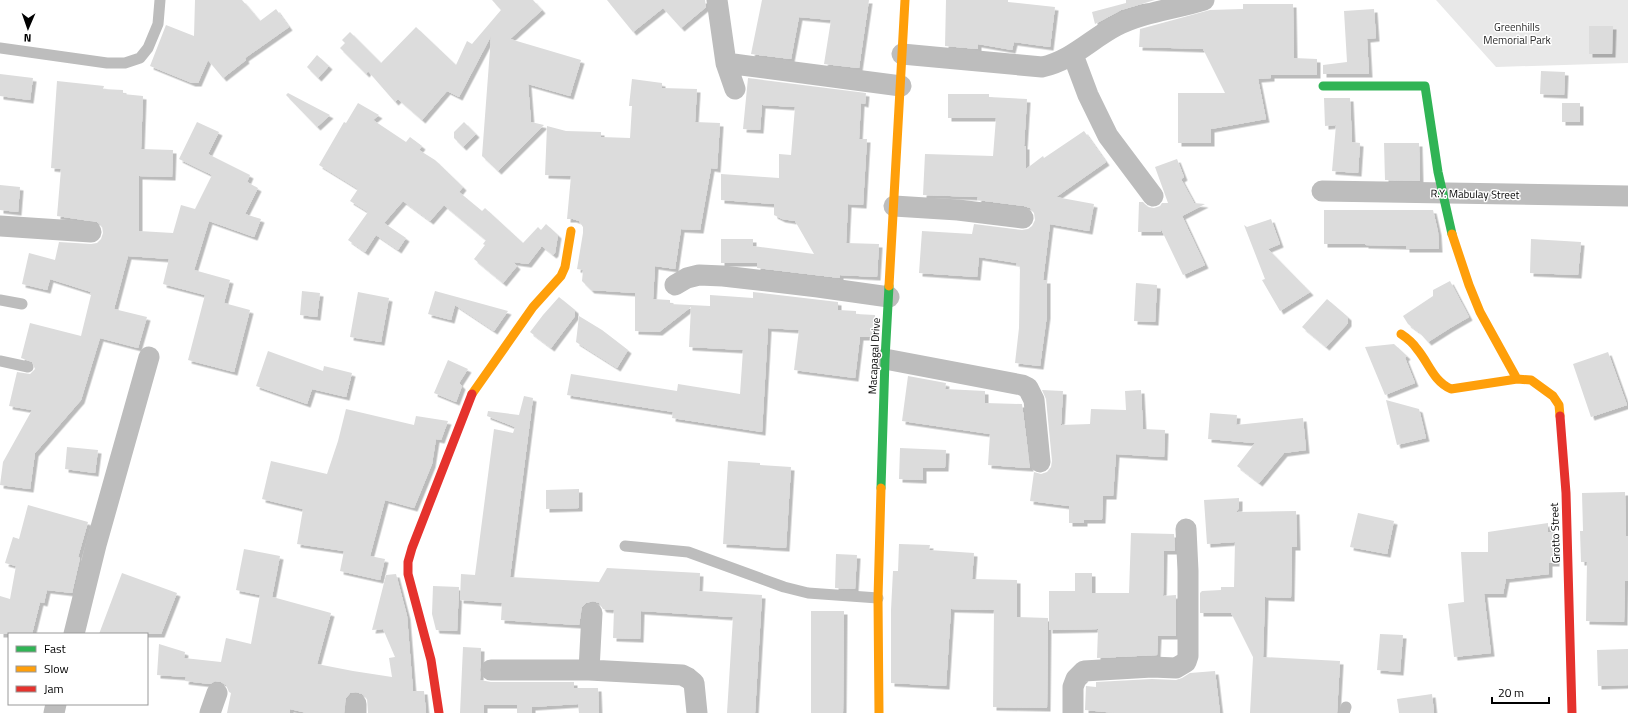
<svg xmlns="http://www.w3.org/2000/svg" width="1628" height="713" font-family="'Titillium Web',sans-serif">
<defs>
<filter id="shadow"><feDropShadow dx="3.5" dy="3.5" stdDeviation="0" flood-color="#0004"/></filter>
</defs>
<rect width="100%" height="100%" fill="#fff"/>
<path fill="#e8e8e8" d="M1436,0h192v63l-132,4z"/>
<path fill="#dcdcdc" filter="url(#shadow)" d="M195,0h47l18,21 16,-12 13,18 -44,31 1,2 -23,18 -15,-18 -10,23h-6l-42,-17 16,-41 28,11z
M492,0h41l9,10 -32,29 71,21 -11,36 -42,-12 3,38 13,3 -46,46 -16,-15 9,-120 -32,61 -12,-6 -25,29 -24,-21 -3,3 -27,-31 -2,3 -26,-26 5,-5 -3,-3 8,-8 31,31 35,-36 40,38 11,-24 5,3 29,-34z
M607,0h98l1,7 -25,21 -18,-20 -30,24z
M762,0h107l-10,68 -35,-4 7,-44 -32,-3 -8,42 -40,-5z
M946,0h62v2l47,5 -5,40 -36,-5 -2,8 -34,-6v5l-33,-3z
M1126,0h29l-34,10 -26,14 -3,-12 34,-9z
M1243,4h50l1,54 23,1v16h-46v3l-13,1 8,40 -55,10v14h-33v-50h47l-22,-44 -64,-2 1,-18 70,-19 33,-1z
M1374,9l2,29 -9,1 2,35h-46v-9l24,-3 -3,-51z
M1589,26h24l-1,28h-23z
M317,55l12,11 -11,12 -11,-11z
M1541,71l24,1 -1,23 -24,-1z
M0,74l33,4 -3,22 -30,-4z
M748,78l118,15 -1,11 -4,-1 -2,36h8l-4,66 -15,-1 -2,39 33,1 -2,33 -37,-2v3l-83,-10v-5h-36v-24h32v7l61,8 -19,-33 -13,-2 -8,-4v-11l-53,-4v-26l58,4v-24l12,1 4,-48 -33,-2 -2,25 -17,-1z
M632,79l30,4v5l35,1 -2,33 25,1 -3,46 -6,-1 -11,62 -19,-1 -6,40 -20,-3 -2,33 17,1v4l40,2v-11l43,3v-6l85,10v8l18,1v3l19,1 -1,22h-14l-5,41 -61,-8 5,-40 -31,-2 -6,104 -90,-14 1,-6 -106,-17 4,-21 106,17 1,-7 62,10 3,-44 -54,-3 2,-40 -32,25 -24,-1v-38l-44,-3 -9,-9 1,-11 -6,-1 6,-36v-6l-4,-6 -6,-2h-6l4,-43 -26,-1 2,-49 19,5 35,1v5l29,1 2,-32h-3z
M57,81l47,5 -1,3 20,1v4l20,2 -2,53 32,1 -1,27 -33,-1v55l34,2 8,-28 14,4 17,-34 -33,-16 18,-37 22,10 -11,22 42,21 -3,7 11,6 -13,26 16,5 -7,18 -45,-16 -15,49 36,10 -6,23 26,7 -16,62 -46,-12 17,-65 -42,-11 6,-25 -41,-3 -14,53 33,8 -9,31 -38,-10 -19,62 -46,53 -5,36 -30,-4 3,-23 29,-52 -23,-4 8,-34 13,2 5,-5 -3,-7 -11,-4 9,-35 51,13 10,-41h-1l1,-3 -41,-13 -3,11 -25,-6 7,-31 26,7 4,-18 32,2 6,-1 4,-4 2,-6 -1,-7 -5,-4 -40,-6 4,-47 -10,-1z
M288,93l42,22 -13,12 -31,-32z
M948,94h41v3l38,2 -3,47h2v23l17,-13 1,2 40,-27 22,31 -50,35 38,7 -5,27 -39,-7 -7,56h4v35l-7,51 -25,-3 4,-35 1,-62 -4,-1 1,-2 -38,-6 -2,20 -58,-4 3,-42 50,3 2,-10 48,6 6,-1 4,-3 3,-6 -1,-7 -4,-5 -6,-2 -47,-6 1,-3 -55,-2 2,-41 68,2 3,-38h-48z
M1324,98h26l2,44 8,1 -2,30 -26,-2 4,-46 -11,1z
M358,103l21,12 -6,5 33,22 4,-5 12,9 -3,4 16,10 28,27 -4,5 23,19 3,-3 38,35 15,-16 3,3 5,-6 12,11 -3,18 -2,2 -11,-9 -14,18 -15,-2 4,4 -14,17 -29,-24 11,-14 -2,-1 3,-4 -42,-35 -14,16 -27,-20 -19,22 22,15 -8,12 -22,-15 -11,17 -17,-12 20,-28 -18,-11 8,-12 -39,-24 25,-43 2,1z
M1562,103h18v19h-18z
M464,122l12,12 -13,13 -9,-9v-6z
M1384,143h35l1,38 -35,-1z
M1177,159l7,18 -3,2 13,24 11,1 -23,12 23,49 -22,10 -22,-46v3h-23l1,-30h4l5,5 6,1 6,-2 2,-3h6l-13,-36z
M0,185l20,2 -2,25 -18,-2z
M1324,210h109l5,22 1,17h-33v-3l-41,-1v-1h-41z
M1271,219l9,25 -12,5 42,43 -30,19 -18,-31 3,-1 -21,-54 3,2z
M1531,239l50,3 -3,33 -48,-2z
M1450,281l19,36 -19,11 -22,14 -9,-10 -11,-8 -5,-8 30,-20v-6z
M1136,283l21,2 -2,37 -21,-1z
M302,291l18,2 -3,24 -17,-2z
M435,291l22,6 51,14 -14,20 -39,-26 -4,15 -23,-6z
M358,292l31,6 -8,44 -31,-5z
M559,297l16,13v6l-24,32 -21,-16 13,-17z
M1327,299l21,18v6l-22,24 -24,-20z
M579,316l23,14 26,20 -11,18 -41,-26z
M1394,344l13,12 -2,2 10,25 -30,12 -20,-48z
M268,351l55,20 1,-5 28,7 -6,24 -34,-8 -5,15 -51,-18z
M1608,352l19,53 -36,12 -18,-53z
M448,360l20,9 -9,14 3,3 -6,16 -22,-9z
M908,376l38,7 -1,6 40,2v12l37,1 8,64 -42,-3 2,-31 -88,-13z
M1042,390l21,1 -2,34 29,-1 1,-15 35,1 -1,-19 16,-1 2,39 22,1 -1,27 -48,-3 -3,42h-10l-1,24h-18v3h-15v-17l-39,-5 4,-29 7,2 6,-2 4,-5 1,-6 -6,-62z
M524,396l9,2 -23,179 89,5 8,-14 93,5 -1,18 63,4 -7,118h-28l6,-96 -92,-6 -1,28 -27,-1 1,-28 -11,-1 -4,-6 -6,-2 -7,2 -4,4 -3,18 -78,-5 1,-17 -42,-3 1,-26 14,1 19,-146 19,4 2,-6 -28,-11 1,-5 31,4z
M1386,400l33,9 7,29 -29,7z
M346,409l68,16 2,-9 32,5 -7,19 -5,-1 -4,25 -18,44 -29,-8 -15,56 15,3 -5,21 -40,-9 4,-20 -47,-7 6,-35 -41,-10 9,-38 56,13 11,-33z
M1210,413l27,2 -1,10 67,-7 3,32 -22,3 -25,30 -22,-17 18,-23 -47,-4z
M67,447l31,3 -3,23 -30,-4z
M900,448l46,2 -1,18h-22v12l-24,-1z
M728,461l32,2v2l31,2 -5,81 -63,-4z
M579,489v19l-33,1v-19z
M1625,492l1,44h2v45h-3l-1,41 -38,-1 1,-59h-6l-1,-31h3l-1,-38z
M1239,498v10l-3,4 60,-1 1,36h-5l-1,51 -26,-1 -2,60 77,4 -3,52h-87l3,-56 -22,-44h-31v-20l2,-2 19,-1v-3h13l1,-45 -28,2 -3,-44z
M28,505l60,17 -10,35 2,1 -8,35 -25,-3 -3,13 -4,-1 -8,32h-32v-38l10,3 6,-33 -11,-3 8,-26 6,2z
M1358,513l36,8 -7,33 -37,-7z
M1548,523v9h7l1,31h-7v11l-43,5 -3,15h-19l7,59 -37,4 -6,-53 16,-2 -3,-50h27v-20z
M1131,533l43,1 1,17h-11l-1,45 13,-1v41h-18l-1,19 -60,3 1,-29 -49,1v-39h26v-18h17v20h37z
M899,544l31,1 -1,5 45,3 -2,26 45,1v37l31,1 -1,90 -54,-1 1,-97 -43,-1 -5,77 -55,-3v-73l2,-39h5z
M244,549l36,7 -8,41 -3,-1 62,17 -14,51 36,7 39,6 -3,-19 6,-1 -12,-28 -11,1 14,-55 10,-1 11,42 6,75h11l2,22h-58l-1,-15 -5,-4 -6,-2 -6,1 -4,5 -2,15h-37l-17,-4v4h-63l4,-20 -2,-1 -3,-7 -5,-3 -6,-1 -5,3 -25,-3 1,-4 -29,-2 2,-31 26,8 -1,6 37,4 5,-24 25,6 9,-49 -24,-5z
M836,554l21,1 -2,34 -20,-1z
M122,573l55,20 -16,41h-62z
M433,586l26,1 -2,44 -21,-1 -4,-16z
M811,611h33l-1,102h-32z
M1380,634l23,1 -3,37 -23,-2z
M463,647l18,1 -1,32 11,2h83v6h24l1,25h-20l-1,-9 -46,3v6h-15v-8h-33v8h-24z
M1628,649v36l-30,1 -1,-36z
M1215,671l5,42h-104l-31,-3 1,-24 10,1v-5l56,-3 24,1 6,-2 8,-5z
M1432,694l2,19h-35l-2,-14z"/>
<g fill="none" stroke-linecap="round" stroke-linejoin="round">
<path stroke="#bdbdbd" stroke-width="11" d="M0,48l107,15h18l15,-5 8,-10 10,-24 2,-24
M0,300l22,4
M0,361l28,6
M625,546l63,6 96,35 24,6 70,5
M1344,713l2,-6"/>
<path stroke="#bdbdbd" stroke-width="21" d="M717,0l9,63 9,26
M902,54l140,13c29,-6 49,-28 74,-41 27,-14 60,-17 88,-26
M1073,55l15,40 20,41 45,60
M726,63l175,23
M1322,191l306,5
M894,206l64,4 65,8
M0,226l91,6
M675,285l12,-7 12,-3 24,1 95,11 71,10
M885,359l137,26 6,3 6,12 6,62
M74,634l22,-89 53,-188
M491,670h98l93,5 6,3 6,5 3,30
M589,670l3,-57
M54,713l2,-9
M210,713l7,-20
M356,713v-9
M1073,713v-26l3,-8 8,-8 68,-4 24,1 10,-6 2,-6v-85l-2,-42"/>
<path stroke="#30b455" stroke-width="9" d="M1323,86h102l13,86 14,62
M881,488l4,-129 4,-73"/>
<path stroke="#ff9f0a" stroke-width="9" d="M1452,234l17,51 11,27 37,67
M889,286l16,-286
M1401,334c6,4 12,9 16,15 12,14 16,32 34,40l66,-10 14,1 22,16 6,9 1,11
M472,394l61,-87 28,-31 4,-9 6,-36
M879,713l-1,-115 3,-110"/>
<path stroke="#e5322d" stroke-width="9" d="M1560,416l6,77 6,220
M439,713l-8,-53 -23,-86v-12l4,-14 60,-154"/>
</g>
<g text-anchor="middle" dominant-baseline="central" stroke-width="3" stroke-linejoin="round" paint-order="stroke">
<g font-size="11" fill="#2d2d2d" stroke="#fff">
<text x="1517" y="27">Greenhills<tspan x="1517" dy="13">Memorial Park</tspan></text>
</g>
<g font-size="11" fill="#000" stroke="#fff">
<text transform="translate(1475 194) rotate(1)">R.Y. Mabulay Street</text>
<text transform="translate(874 356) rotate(-87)">Macapagal Drive</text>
<text transform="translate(1555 533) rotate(-92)">Grotto Street</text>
</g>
</g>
<rect x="8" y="633" width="140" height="72" fill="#ffffff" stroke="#999999"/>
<rect x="16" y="646" width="20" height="6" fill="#30b455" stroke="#999999"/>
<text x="44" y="653" font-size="12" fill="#000000">Fast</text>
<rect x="16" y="666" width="20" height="6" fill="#ff9f0a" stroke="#999999"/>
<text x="44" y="673" font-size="12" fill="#000000">Slow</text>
<rect x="16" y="686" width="20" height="6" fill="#e5322d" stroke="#999999"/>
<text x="44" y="693" font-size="12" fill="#000000">Jam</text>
<g transform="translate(28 28) rotate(182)" stroke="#ffffff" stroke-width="3" paint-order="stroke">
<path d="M0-3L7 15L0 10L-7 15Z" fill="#000000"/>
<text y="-6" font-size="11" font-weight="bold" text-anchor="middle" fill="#000000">N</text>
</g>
<path d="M1492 697v6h57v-6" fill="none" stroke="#000000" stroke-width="2"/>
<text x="1498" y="697" font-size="12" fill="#000000" stroke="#ffffff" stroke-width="3" paint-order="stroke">20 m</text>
</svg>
